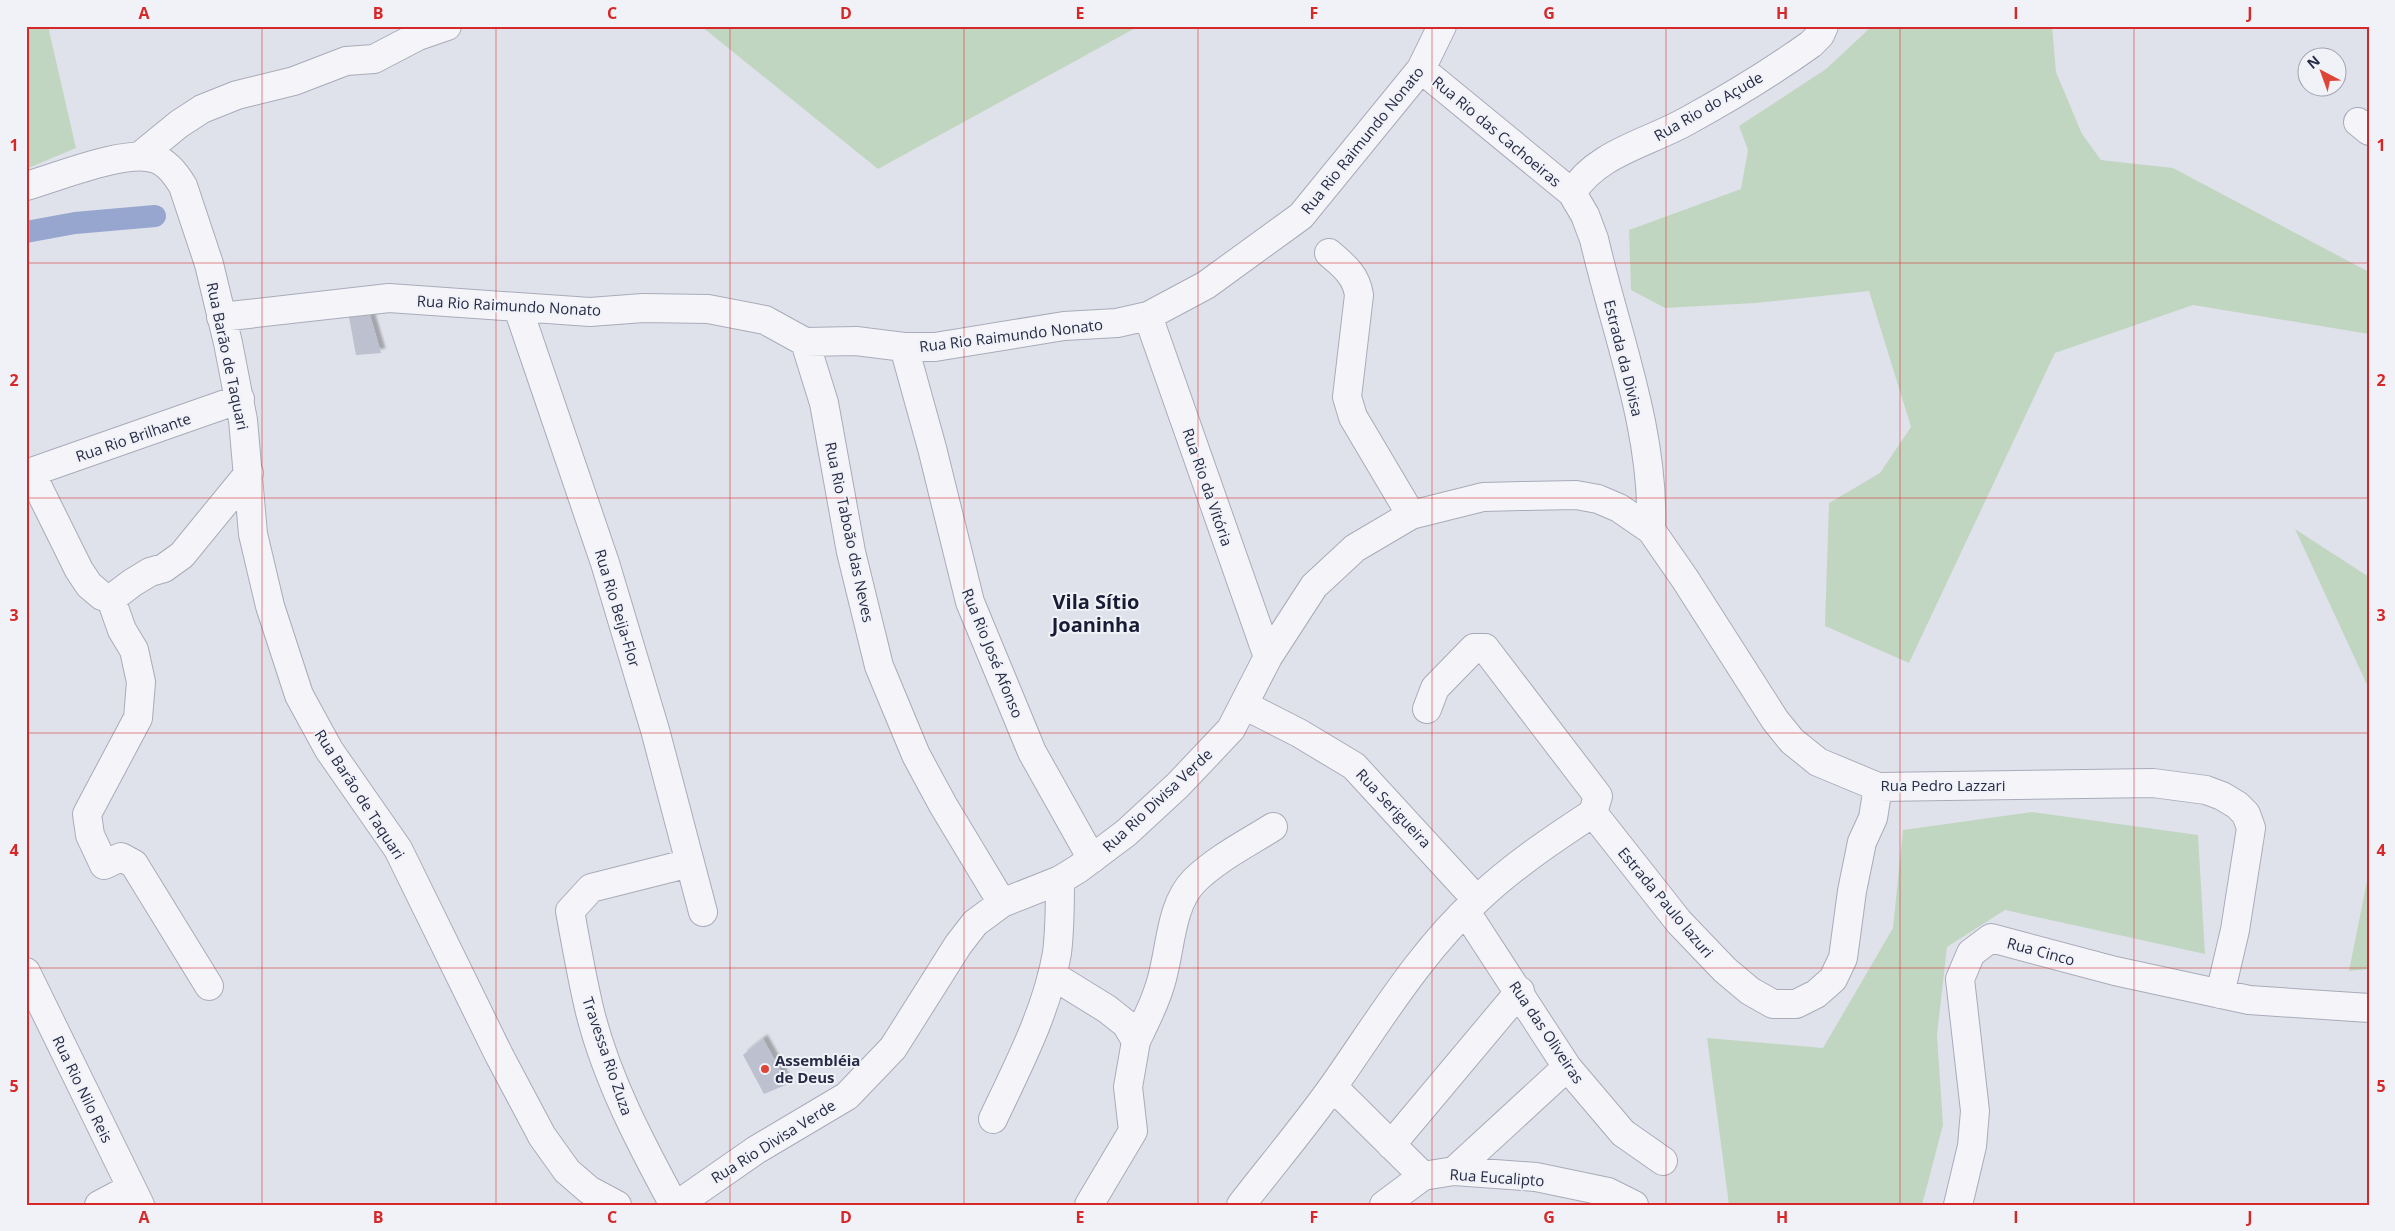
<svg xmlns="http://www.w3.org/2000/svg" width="2395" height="1231" font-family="'Open Sans',sans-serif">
<defs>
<filter id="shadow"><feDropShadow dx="4.5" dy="-4.5" stdDeviation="1" flood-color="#0004"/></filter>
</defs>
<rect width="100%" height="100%" fill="#e0e2eb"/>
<path fill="#c1d6c1" d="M26,26h22l28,122 -50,21z
M701,26h438l-261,143z
M1872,26h180l4,46 26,62 19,26 72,8 196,104v62l-176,-29 -138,48 -146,310 -84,-37 4,-123 51,-30 31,-46 -42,-136 -113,12 -91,5 -34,-18 -2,-60 112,-41 7,-39 -9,-24 87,-57z
M2295,529l74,48v112z
M2032,812l166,23 7,119 -200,-44 -58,37 -10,88 6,90 -21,80h-193l-22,-167 116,10 70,-120 10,-98z
M2369,871v98l-20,2z"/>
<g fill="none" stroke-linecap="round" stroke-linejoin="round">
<path stroke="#97a6cf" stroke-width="22" d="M26,232l49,-9 80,-7"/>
</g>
<path fill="#bdc0ce" filter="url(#shadow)" d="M369,312l12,41 -25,2 -7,-38z
M763,1039l25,45 -24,10 -21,-39z"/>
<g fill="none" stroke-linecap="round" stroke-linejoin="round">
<g stroke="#a8abb9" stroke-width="30">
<path id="minor" d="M1421,69l151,124 13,22 9,24c22,95 61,192 57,291
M2358,122l11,9
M141,155l38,-31 23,-15 35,-14 57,-14 52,-20 28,-2 44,-23 29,-10
M26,186c32,-9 101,-38 130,-27 12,4 21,17 27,27l26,78 19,79 15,77 10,114 17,72 29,89 30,55 69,99 101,206 43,81 25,35 22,19 28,15
M1572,193c24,-40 76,-50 115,-72 42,-23 85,-49 124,-77l9,-9 4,-9
M1329,253c15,13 27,22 30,42l-12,102 6,20 58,98
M518,308l87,255 50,167 48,182
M1148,316l120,341
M221,317l168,-19 201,14 53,-4 65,1 57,11 40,22 51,-1 48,6h31l129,-21 53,-3 31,-7 58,-31 95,-69 120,-147 21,-43
M805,342l19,61 27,149 28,114 37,89 27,50 59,98
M904,347l28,101 38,154 62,150 60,107
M31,473l48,97 10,15 13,11 9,3
M26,474l214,-75
M111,599l11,31 12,20 7,32 -3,36 -51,96 3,21 14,30 17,-8 13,7 75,122
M111,599l21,-16 18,-11 14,-4 18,-13 67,-82
M1244,705l55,28 55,33 123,134
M1593,813l86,109 46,48 25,21 23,13h23l20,-10 17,-15 10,-21 9,-67 10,-49 11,-24 5,-31
M1466,912l101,155 56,66 40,28
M26,972l114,233
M1052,975l55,34 19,15 10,17 -8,46 5,44 -44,74
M1136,1041c11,-23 23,-46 28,-71 7,-29 8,-66 30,-89 22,-22 52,-37 79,-54
M1333,1087l90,89
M993,1119c25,-53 54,-108 64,-166 3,-24 3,-49 3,-73
M1391,1145l129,-154
M1454,1171l113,-104
M99,1205l32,-17
M674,1205c-33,-61 -67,-125 -84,-193 -8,-33 -14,-68 -20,-101l21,-23 99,-25
M677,1205l79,-55 91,-54 46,-48 65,-103 17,-22 27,-20 58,-23 18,-11 48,-36 52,-48 53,-56 37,-72 46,-71 41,-38 56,-33 72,-18 38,-1 55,-1 22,4 21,9 32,22 34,49 90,141 17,21 26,21 60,25 275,-4 53,7 16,6 15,9 9,9 5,14 -16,102 -15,64
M1241,1205c31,-40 64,-79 93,-120 45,-64 86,-133 144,-186 35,-33 75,-60 115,-86l5,-17 -113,-148h-11l-39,40 -8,21
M1384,1205l39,-29 31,-5 82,6 72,15 26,13
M1958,1205l14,-59 3,-35 -15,-132 11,-26 20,-15 124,33 134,29 120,8"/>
</g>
<use href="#minor" stroke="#f4f4f9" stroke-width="28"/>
</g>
<path fill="none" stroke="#d62828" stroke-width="1" stroke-opacity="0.55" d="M262,26v1179M496,26v1179M730,26v1179M964,26v1179M1198,26v1179M1432,26v1179M1666,26v1179M1900,26v1179M2134,26v1179M26,263h2343M26,498h2343M26,733h2343M26,968h2343"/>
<circle fill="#de4438" stroke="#f0f2f8" stroke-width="2" cx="765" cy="1069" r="5"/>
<g text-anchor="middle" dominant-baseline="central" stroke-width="4" stroke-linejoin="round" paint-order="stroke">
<g font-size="15" fill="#272b45" stroke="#f0f2f8">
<text transform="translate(1708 106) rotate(-30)">Rua Rio do Açude</text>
<text transform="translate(1497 131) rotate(40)">Rua Rio das Cachoeiras</text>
<text transform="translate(1362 140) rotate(-51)">Rua Rio Raimundo Nonato</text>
<text transform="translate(509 305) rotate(3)">Rua Rio Raimundo Nonato</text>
<text transform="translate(1011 335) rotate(-7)">Rua Rio Raimundo Nonato</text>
<text transform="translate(228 356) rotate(78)">Rua Barão de Taquari</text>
<text transform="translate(1624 358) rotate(76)">Estrada da Divisa</text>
<text transform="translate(133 437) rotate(-19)">Rua Rio Brilhante</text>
<text transform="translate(1208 487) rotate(71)">Rua Rio da Vitória</text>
<text transform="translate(850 532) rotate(78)">Rua Rio Taboão das Neves</text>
<text transform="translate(618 608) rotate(73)">Rua Rio Beija-Flor</text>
<text transform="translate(993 653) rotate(68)">Rua Rio José Afonso</text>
<text x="1943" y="785">Rua Pedro Lazzari</text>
<text transform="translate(360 794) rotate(57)">Rua Barão de Taquari</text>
<text transform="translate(1157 800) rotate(-43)">Rua Rio Divisa Verde</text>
<text transform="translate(1394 808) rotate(47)">Rua Serigueira</text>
<text transform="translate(1666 902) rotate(50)">Estrada Paulo lazuri</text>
<text transform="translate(2041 951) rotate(15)">Rua Cinco</text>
<text transform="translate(1547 1032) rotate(56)">Rua das Oliveiras</text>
<text transform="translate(608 1056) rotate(71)">Travessa Rio Zuza</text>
<text transform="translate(83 1089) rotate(64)">Rua Rio Nilo Reis</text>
<text transform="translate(773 1141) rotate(-32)">Rua Rio Divisa Verde</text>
<text transform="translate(1497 1177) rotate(4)">Rua Eucalipto</text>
</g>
<g font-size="15" font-weight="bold" fill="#272b45" stroke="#f0f2f8" text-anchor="start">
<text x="775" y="1060">Assembléia<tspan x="775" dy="17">de Deus</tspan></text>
</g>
<g font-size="20" font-weight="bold" fill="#191c35" stroke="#f0f2f8">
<text x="1096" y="601">Vila Sítio<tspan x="1096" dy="23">Joaninha</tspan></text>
</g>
</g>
<rect width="2395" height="1231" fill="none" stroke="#f0f2f8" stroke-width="55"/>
<g transform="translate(2322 72) rotate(319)"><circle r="24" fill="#f0f2f8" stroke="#a0a2b0"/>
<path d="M0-4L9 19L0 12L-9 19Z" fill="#de4438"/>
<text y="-8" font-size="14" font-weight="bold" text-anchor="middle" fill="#272b45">N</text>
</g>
<rect x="28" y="28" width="2340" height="1176" fill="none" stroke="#d62828" stroke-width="2"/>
<g font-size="16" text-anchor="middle" font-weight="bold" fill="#d62828">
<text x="144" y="19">A</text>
<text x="378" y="19">B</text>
<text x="612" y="19">C</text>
<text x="846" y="19">D</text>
<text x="1080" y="19">E</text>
<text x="1314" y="19">F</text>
<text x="1549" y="19">G</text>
<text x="1782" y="19">H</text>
<text x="2016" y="19">I</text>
<text x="2250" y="19">J</text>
<text x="14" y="151">1</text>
<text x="2381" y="151">1</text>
<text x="14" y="386">2</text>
<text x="2381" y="386">2</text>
<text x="14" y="621">3</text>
<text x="2381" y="621">3</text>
<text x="14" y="856">4</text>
<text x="2381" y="856">4</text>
<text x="14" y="1092">5</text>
<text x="2381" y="1092">5</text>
<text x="144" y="1223">A</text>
<text x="378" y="1223">B</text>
<text x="612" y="1223">C</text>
<text x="846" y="1223">D</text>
<text x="1080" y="1223">E</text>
<text x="1314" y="1223">F</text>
<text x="1549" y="1223">G</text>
<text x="1782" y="1223">H</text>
<text x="2016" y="1223">I</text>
<text x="2250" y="1223">J</text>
</g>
</svg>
